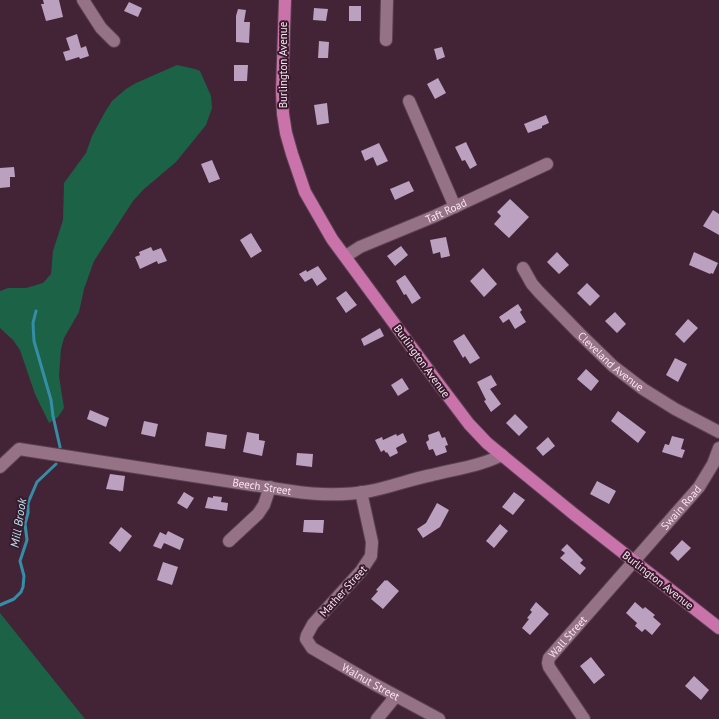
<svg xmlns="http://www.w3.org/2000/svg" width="719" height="719" font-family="'PT Sans',sans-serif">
<rect width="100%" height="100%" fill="#432437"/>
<path fill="#1b6246" d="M177,65l18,4 5,2 11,25 1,12 -6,17 -30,37 -32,27 -11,12 -39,60 -10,28 -5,23 -15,26 -3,11 -2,27 5,32 -6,9 -9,6 -14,-29 -15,-44 -7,-10 -13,-12v-37l8,-3h18l17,-5 8,-9 2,-23 10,-31 1,-37 22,-30 6,-17 13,-24 7,-11 14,-12 10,-6z
M0,613l85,106h-85z"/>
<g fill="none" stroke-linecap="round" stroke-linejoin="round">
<path stroke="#368da8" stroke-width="3" d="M36,311l-3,12 1,18 17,59 2,16 7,31
M0,605l14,-6 7,-7 2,-5 1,-11 -4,-15 7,-21 -2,-16 3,-11v-10l9,-21 19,-18"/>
</g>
<path fill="#bca0bf" d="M43,0h16l4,17 -17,4 -5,-17h3z
M129,2l13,6 -4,9 -14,-6z
M349,6h12v15h-12z
M314,8l14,1 -2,12 -13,-1z
M238,9l8,1 -2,12h6l-1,21 -13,-1v-26z
M77,34l4,14 5,-2 3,10 -9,3 -1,-2 -13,4 -3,-9 7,-2 -4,-12z
M319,41l10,1 -1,16h-10z
M442,47l3,10 -8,3 -3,-11z
M234,65h14l-1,16h-13z
M438,78l8,15 -11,6 -8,-15z
M327,103l2,20 -12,2 -3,-20z
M546,115l3,8 -7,3v2l-14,5 -4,-9z
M466,142l11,23 -7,4 -5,-9 -3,1 -7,-14z
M379,143l9,18 -11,5 -4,-9 -8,4 -4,-10z
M212,160l8,19 -11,4 -8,-19z
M14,167l1,10h-5v10l-10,1v-20z
M409,181l5,10 -19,9 -5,-11z
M510,199l19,18 -20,21 -15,-14 7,-8 -4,-4z
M713,210l6,4v21l-16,-9z
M251,233l11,18 -11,7 -11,-18z
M446,237l4,19 -9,2 -1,-6 -7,2 -3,-14z
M401,246l7,9 -13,11 -8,-10z
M151,247l2,4 8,-3 6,13 -9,3 -1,-3 -17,8 -5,-12 5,-2 -1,-3z
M557,252l12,13 -10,9 -12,-12z
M694,252l24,11 -5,11 -2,-1 -1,1 -21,-9z
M318,266l9,13 -10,7 -5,-8 -7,4 -6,-8 7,-4 1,2z
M483,268l14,16 -13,13 -14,-16z
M405,275l16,23 -9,6 -6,-10 -2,1 -8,-14z
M587,283l13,13 -10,10 -13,-13z
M346,291l11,14 -11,8 -10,-15z
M518,304l4,6 -2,2 6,10 -11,7 -6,-10 -6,4 -4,-6z
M615,312l11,12 -9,9 -12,-12z
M688,319l10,9 -14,15 -9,-9z
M380,328l4,8 -20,10 -3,-7z
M464,334l16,24 -10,6 -5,-8 -2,2 -10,-17z
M675,358l12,6 -9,18 -12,-7z
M586,369l13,12 -8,10 -14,-12z
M491,375l6,10 -7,4 11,15 -10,8 -7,-11 2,-1 -9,-18z
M402,378l7,11 -11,7 -7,-11z
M90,410l19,8 -3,9 -19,-8z
M618,411l28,21 -8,11 -27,-22z
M515,414l13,13 -9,9 -13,-13z
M144,421l14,3 -3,13 -14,-3z
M439,431l3,7 3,-1 3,8 -3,1 2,6 -11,4 -3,-7 -4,1 -3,-8 3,-2 -1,-5z
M207,432l20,3 -2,14 -20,-3z
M247,432l12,2v6l6,1 -3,15 -19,-4z
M403,433l4,9 -11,6 2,5 -8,4 -3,-5 -1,1 -2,-3 -3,2 -6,-12 7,-3 1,3 13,-6 1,2z
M672,436l12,3 -3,10 4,1 -3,8 -20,-6 3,-8 4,1z
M548,437l7,9 -12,10 -7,-8z
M297,453l16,1 -1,13 -16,-2z
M110,474l15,2 -2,15 -17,-2z
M597,481l19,10 -7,13 -19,-10z
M184,492l10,6 -7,11 -10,-6z
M514,492l11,8 -12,15 -11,-8z
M213,496l9,1 -1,5 7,1 -1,8 -22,-3 3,-11 5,1z
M437,503l12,7 -9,17 -17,11 -6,-9 9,-6z
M304,520h20l-1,13 -20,-1z
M500,524l8,7 -14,17 -8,-7z
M121,527l11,9 -12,16 -11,-9z
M168,531l16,8 -4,11 -16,-7 -3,6 -8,-3 7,-14 6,3z
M682,540l9,8 -13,13 -8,-8z
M567,544l16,16 -3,3 6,5 -6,7 -20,-17 5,-5 -4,-3z
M163,562l15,5 -6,18 -15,-5z
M385,580l1,1 1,-1 12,11 -16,18 -12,-10 7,-8 -2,-1z
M536,602l13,12 -19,21 -8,-7 7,-9 -2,-1 5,-6 -2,-2z
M635,602l8,7 2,-2 10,8 -2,2 8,7 -9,11 -7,-6 -3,3 -7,-6 2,-3 -11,-10z
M591,657l14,18 -11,9 -14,-18z
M694,676l15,14 -8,10 -16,-14z"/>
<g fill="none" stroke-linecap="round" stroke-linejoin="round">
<g stroke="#5a4051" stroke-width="14">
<g id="minor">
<path d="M83,0l18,28 13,13"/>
<path d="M386,40l1,-40"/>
<path d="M409,101l46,106"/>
<path id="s1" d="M346,256l14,-9 75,-31 112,-52"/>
<path id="s2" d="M523,268l9,16 7,8 40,41 34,33 30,23 32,20 44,23"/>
<path id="s3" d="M0,467l19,-18 272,42c26,4 52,5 79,0 21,-4 41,-12 62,-16 24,-6 48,-9 70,-20"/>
<path id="s4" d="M361,492l11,50 -1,14 -10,15 -48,53 -6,11 -1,4 6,9 12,7 50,29 65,35"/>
<path d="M229,541l29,-27 6,-9 6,-18"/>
<path d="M377,719l19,-23"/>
<path id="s5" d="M584,719l-35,-52 -1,-4 1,-5 150,-171 14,-23 6,-16"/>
</g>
</g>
<g stroke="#5a4051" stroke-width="14">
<path id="major" d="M285,0l-3,92 1,22 3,19 6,21 13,38 27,47 103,140 34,45 18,19 88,72 144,113"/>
</g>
<use href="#minor" stroke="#967287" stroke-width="12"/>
<use href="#major" stroke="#ca72aa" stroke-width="12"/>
</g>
<g text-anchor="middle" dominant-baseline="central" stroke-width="4" stroke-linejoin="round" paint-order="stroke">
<g font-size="11" fill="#fae5f1" stroke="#381a2d">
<text transform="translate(283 65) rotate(-90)">Burlington Avenue</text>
<text stroke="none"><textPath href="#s1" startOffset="110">Taft Road</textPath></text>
<text transform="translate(422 361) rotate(54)">Burlington Avenue</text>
<text stroke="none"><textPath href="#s2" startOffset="129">Cleveland Avenue</textPath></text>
<text stroke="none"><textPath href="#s3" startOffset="272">Beech Street</textPath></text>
<text stroke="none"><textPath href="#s5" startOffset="272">Swain Road</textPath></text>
<text transform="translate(658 580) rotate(38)">Burlington Avenue</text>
<text transform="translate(343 591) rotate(-48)">Mather Street</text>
<text stroke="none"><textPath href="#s5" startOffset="100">Wall Street</textPath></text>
<text stroke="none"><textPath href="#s4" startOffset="250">Walnut Street</textPath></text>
</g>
<g font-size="12" font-style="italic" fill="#bbe5f4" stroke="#381a2d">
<text transform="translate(18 523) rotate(-81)">Mill Brook</text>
</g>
</g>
</svg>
